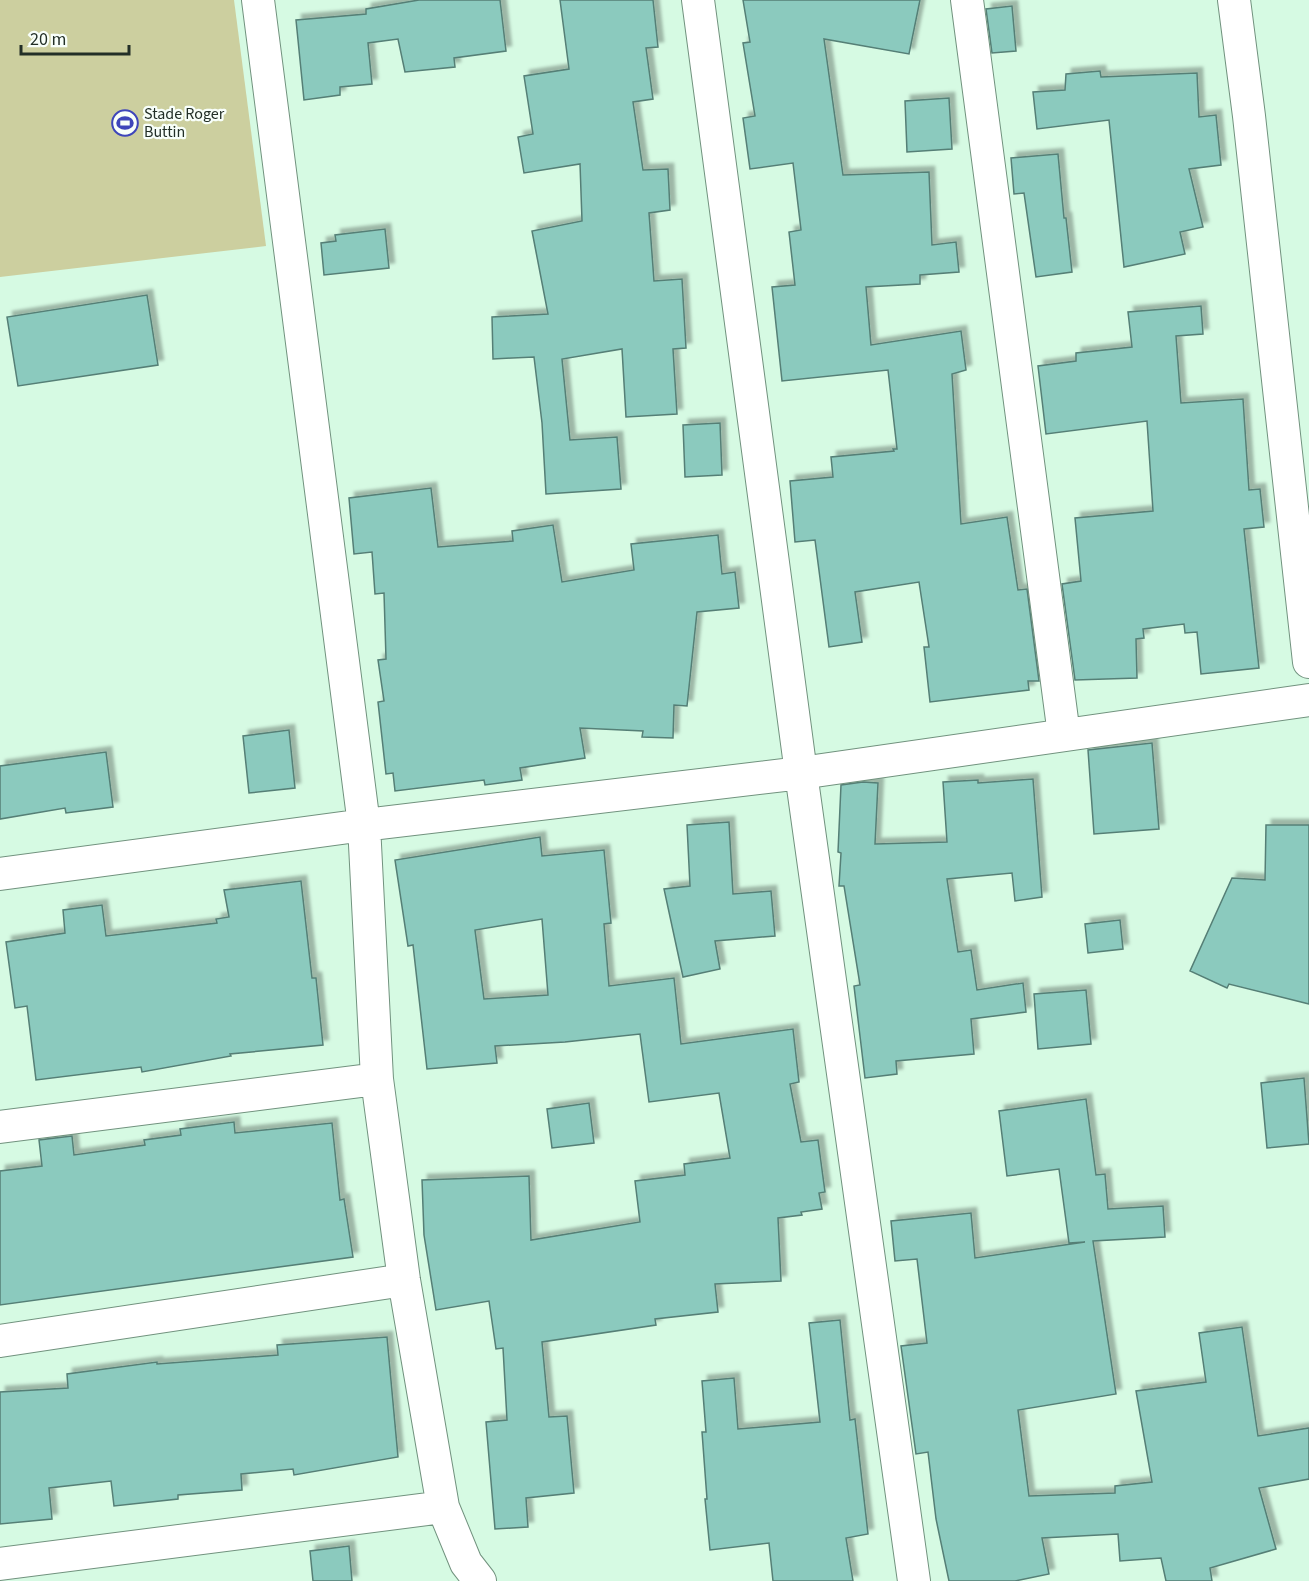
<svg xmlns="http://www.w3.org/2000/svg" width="1309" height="1581" font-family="'Source Sans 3',sans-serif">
<defs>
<filter id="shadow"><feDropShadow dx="5.5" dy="-5.5" stdDeviation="1.5" flood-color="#0004"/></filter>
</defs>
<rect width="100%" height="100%" fill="#d6fae3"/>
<path fill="#cccf9f" d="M0,0h234l32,246 -266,31z"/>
<path fill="#8bcabe" stroke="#557f76" stroke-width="1.5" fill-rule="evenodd" filter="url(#shadow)" d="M419,0h81l6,51 -52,7 1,9 -50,5 -7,-33 -30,4 4,41 -32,3v8l-36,5 -8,-80 70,-6v-5z
M560,0h93l5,47 -12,1 7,51 -20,3 10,68 25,-1 2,41 -21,3 5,68 28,-2 4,69 -13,1 4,65 -51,3 -4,-68 -60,10 8,81 47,-3 4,52 -75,5 -4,-71 -8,-66 -41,2 -1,-42 56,-3 -16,-83 50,-10 -2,-57 -56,9 -6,-36 15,-3 -9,-58 45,-7z
M743,0h177l-11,54 -85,-15 19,136 86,-3 3,73 24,-3 3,30 -39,3v9l-54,3 5,58 90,-14 5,39 -14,4 9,150 46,-7 11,73 9,-1 12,92h-11l1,9 -99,12 -6,-55h5l-10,-65 -64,10 7,50 -33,5 -14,-107 -20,2 -5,-61 43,-4 -2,-20 63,-6 -1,-2h4l-9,-79 -106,11 -10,-94 23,-2 -6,-53 12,-2 -8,-67 -43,6 -7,-51 12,-2 -12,-73 7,-1z
M1012,6l4,45 -24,2 -6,-44z
M1100,71l1,6 96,-4 2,44 17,-2 5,50 -32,4 14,58 -23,5 5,22 -61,13 -15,-147 -72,9 -4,-37 32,-2 1,-16z
M949,98l3,51 -45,3 -2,-51z
M1058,154l6,64h2l6,54 -36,5 -12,-84 -10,1 -3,-36z
M385,229l4,39 -65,7 -3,-32 15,-2 -1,-6z
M147,295l11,70 -140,21 -11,-69z
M1201,306l2,28 -27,2 5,67 62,-4 6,91 11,-1 4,38 -20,2 15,139 -58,6 -4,-42 -12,1 -1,-9 -41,5 1,9 -8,1 1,39 -62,2 -13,-96 19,-3 -6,-63 78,-7 -6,-90 -101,13 -8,-68 38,-5v-8l56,-6 -4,-35z
M720,423l2,52 -37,2 -2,-52z
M431,488l7,59 75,-6 -1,-10 41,-6 9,57 72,-12 -3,-26 87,-9 4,39 13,-2 4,36 -42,4 -10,94 -13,-1 -1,33 -31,-1 1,-6 -63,-3 5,30 -65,10 2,12 -37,5 -1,-5 -89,11 -2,-18 -7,1 -8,-72 6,-1 -6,-41 8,-1 -2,-66 -9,1 -3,-42 -18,2 -5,-56z
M289,730l6,58 -46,5 -6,-57z
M1152,743l7,86 -65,5 -6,-84z
M106,752l7,55 -47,6 -1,-5 -65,11v-53z
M1033,779l9,118 -27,4 -3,-28 -65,6 11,73 13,-2 6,40 46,-7 3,29 -55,7 3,35 -78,7 1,13 -32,4 -11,-92 6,-1 -16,-99h-5l2,-33 -3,-1 3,-67 22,-3 15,1 -3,61 72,-2 -4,-60 35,-2v3z
M729,822l4,72 38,-3 4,45 -60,5 5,28 -37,8 -19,-88 26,-3 -3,-61z
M1266,825h43v179l-80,-20 -2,4 -37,-17 42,-93 33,2z
M540,837l2,19 62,-6 7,73 -7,1 5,62 65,-8 7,66 112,-15 6,53 -9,2 11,58 17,-2 7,52 -6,1 3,16 -21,3 1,3 -24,3 3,63 -66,3 3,28 -63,7 1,6 -114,17 7,75 18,-1 7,77 -48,5 2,29 -33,2 -9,-107 21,-2 -4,-72 -7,1 -7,-48 -53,9 -12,-75 -2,-55 107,-4 2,64 109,-18 -5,-41 50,-6 -1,-11 46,-6 -11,-65 -70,9 -9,-68 -75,8 -70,4 2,17 -70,6 -14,-124 -5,1 -13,-86zM542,919l6,76 -64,4 -9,-69z
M301,881l11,97h4l7,67 -93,9 1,2 -89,16 -1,-5 -105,13 -9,-74 -12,2 -9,-66 59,-9 -2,-23 39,-5 4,31 111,-13 -1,-4 13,-2 -5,-27z
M1120,920l3,29 -35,4 -3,-29z
M1086,990l5,54 -53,5 -4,-55z
M1304,1078l5,66 -42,4 -6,-65z
M1086,1099l10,76 9,-1 3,35 55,-3 2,31 -72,4 23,153 -98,16 11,86 86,-3v-7l37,-4 -16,-91 70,-9 -7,-49 43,-6 16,109 51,-8v51l-50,9 17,61 -66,19 2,13h-46l-5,-23 -41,3 -2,-27 -76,4 7,36 -34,7h-66l-13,-62 -8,-67 -12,2 -15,-108 26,-3 -10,-84 -22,2 -4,-40 80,-8 4,45 110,-16 -16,1 -10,-74 -52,7 -8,-65z
M589,1103l5,40 -42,5 -5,-39z
M234,1122l1,11 97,-10 8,77 4,-1 9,58 -353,48v-134l42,-5 -3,-26 33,-4 2,19 71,-10 -1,-5 37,-5 -1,-6z
M840,1320l10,100 5,-1 13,115 -22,4 7,43h-80l-4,-38 -59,7 -5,-51h2l-5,-67h4l-4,-51 32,-3 4,51 82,-7 -11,-99z
M387,1337l11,120 -104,18 -1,-6 -52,5 1,16 -64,5v4l-64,7 -3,-25 -62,7 3,31 -52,5v-132l68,-4 -1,-14 90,-12v2l121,-9 -1,-10z
M349,1546l3,35h-39l-3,-30z"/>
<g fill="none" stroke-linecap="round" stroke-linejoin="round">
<g stroke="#71927e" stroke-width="34">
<path id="street" d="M258,0l106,825 13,254 27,201 39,227 23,56 14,18
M698,0l103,773 113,808
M967,0l97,735
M1234,0l15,116 60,546
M0,874l364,-49 437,-52 508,-73
M0,1127l377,-48
M0,1341l404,-61
M0,1564l443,-57"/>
</g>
<use href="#street" stroke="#fff" stroke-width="32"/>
</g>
<defs>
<g id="stadium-ring" transform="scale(1.35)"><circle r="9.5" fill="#f8fffa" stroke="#3e46ba" stroke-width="1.5"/><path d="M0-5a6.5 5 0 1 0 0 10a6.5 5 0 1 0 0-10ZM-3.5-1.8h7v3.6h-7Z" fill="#3e46ba"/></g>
</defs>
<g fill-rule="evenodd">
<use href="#stadium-ring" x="125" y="123"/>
</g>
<g text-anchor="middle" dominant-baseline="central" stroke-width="4.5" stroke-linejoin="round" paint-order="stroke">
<g font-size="16" fill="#222f27" stroke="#f8fffa" text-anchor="start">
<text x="144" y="114">Stade Roger<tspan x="144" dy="18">Buttin</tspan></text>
</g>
</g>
<path d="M21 45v9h108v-9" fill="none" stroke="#222f27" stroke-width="3"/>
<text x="30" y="45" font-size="18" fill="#222f27" stroke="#f8fffa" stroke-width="4.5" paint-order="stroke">20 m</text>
</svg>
